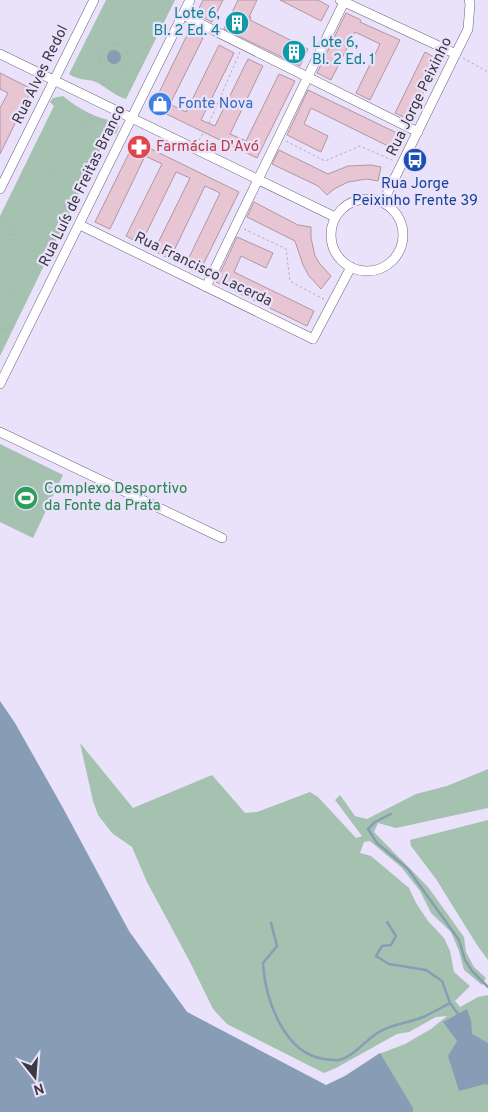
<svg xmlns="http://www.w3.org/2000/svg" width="488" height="1112" font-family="Overpass,sans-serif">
<rect width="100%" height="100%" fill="#e9e2fa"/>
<path fill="#a4c2af" d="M106,0h69l-49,99c-12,-3 -21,-14 -33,-18 -9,-2 -15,-1 -24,-7z
M63,96c17,14 33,22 54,26l2,4 -3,8h-8l-108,222v-140l54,-110 -4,-4 3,-4z
M0,444l63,31 -30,63 -33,-16z
M0,702l128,230 59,80 139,74 19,-10 34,-22 26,-10 26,-15 16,-13 -11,1 -27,15 -12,2 -61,34 -12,5 -97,-49 -14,-15 -23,-47 -43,-80 -15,-35 -20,-14 -14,-18 -5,-14 -13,-58 53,65 79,-33 33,38 12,-1 53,-20 8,5 38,41 6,-2 -27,-36 5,-5 15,21 12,3 49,-25 31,-8 41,-17v39l-92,20 -18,-5 -4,9 54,55 36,50 2,15 8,15 12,11 -4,7 -18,-15 -5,-19 -8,-19 -20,-19 -11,-22 -18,-23 -32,-27 -6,1 -4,11 11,3 38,32 7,15 12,18 16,17 6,13 4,21 16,14 -15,15 5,6 18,-10 10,-2v117h-488z
M488,820v140l-11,-15 -41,-66 -25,-33 -1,-6z"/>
<path fill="#879db5" d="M107 57a7 7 0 1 1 14 0a7 7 0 1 1-14 0Z
M0,701l15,22 48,85 66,123 58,81 139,73 19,-9 35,-23 33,55v4h-413z
M467,1009l4,11 1,14 16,9v42l-3,-1 -26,7 -11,-35 9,-15 -14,-19z"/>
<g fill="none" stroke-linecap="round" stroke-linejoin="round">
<path stroke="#879db5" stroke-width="2.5" d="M391,814l-16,8 -7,7 9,14 31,26 51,71 6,20 7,11 16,16
M387,922l9,14 -5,9 -9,1 -6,10 13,8 37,6 16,11 8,22
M271,923l6,23 -14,17c2,35 20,90 61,96 4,0 11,2 15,1 16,-4 26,-20 40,-28 13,-8 30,-9 44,-15 9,-4 18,-9 27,-14l8,11"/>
</g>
<path fill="#e8c5d3" stroke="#b097a1" d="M203,0h20l-11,22 -16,-8z
M238,0h19l-8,17h2l-1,3 58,29 -8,17 -76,-37z
M280,0h38l11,6 -8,15z
M346,13l15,7 -1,2 40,18 -30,60 -14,-7 24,-49 -25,-12 -24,48 -14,-7z
M189,31l14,7 -33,66 16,8 33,-67 15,8 -33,67 14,6 33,-67 15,7 -33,68 16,7 33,-67 16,7 -38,77 -105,-51z
M425,52l14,8 -29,60 -15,-7z
M0,73l32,16 -32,65v-46l8,-15 -8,-4z
M308,90l93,45 -7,14 -83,-41 -7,16 24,12 -7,16 -34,-17z
M135,141l104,51 -40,81 -14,-7 35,-73 -15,-7 -35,73 -16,-8 36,-73 -14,-6 -35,72 -15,-8 36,-72 -17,-8 -35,73 -15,-7z
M279,150l49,24 20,-8 23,-1 10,2 -3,14 -11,-2 -19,3 -14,7 -7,6 -9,-9 -46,-22z
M254,202l44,23 13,2v11l4,18 5,8 11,12 -10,13 -12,-13 -6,-11 -8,-24 -48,-24z
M237,237l36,16 -7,15 -25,-12 -7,16 80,39 -7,15 -91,-44z"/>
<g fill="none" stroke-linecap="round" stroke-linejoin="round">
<g stroke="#6a6479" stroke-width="10">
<path id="street" d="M340,0l116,54
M183,15l235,117
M0,54l335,163
M0,189l94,-189
M331 235a36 36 0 1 1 72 0a36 36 0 1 1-72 0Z
M383,202l85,-173 2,-25 -1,-4
M80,225l233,114 38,-72
M206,287l139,-287
M0,384l190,-384
M0,432l222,106"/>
</g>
<path stroke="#b3adc0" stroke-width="1" stroke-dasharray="2.5 2.5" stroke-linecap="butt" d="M156,0l15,8
M86,39l15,12
M100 58a14 14 0 1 1 28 0a14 14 0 1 1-28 0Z
M120,45l22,-45
M463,58l25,14
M127,66l15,2
M102,86l7,-14
M85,123l6,3 -4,5 7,12 9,-2 6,-10 -4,-9 -6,-2 -8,6
M209,123l31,-71
M199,140l5,-8
M286,141l39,20 35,-15 34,15
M54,168l8,7 -6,5 7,6
M38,191l33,20
M0,221l14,5
M244,229l42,20 4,32 35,19
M0,230l10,5 50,-3
M0,253c24,-50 61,-92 90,-139
M0,276l25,29
M0,303l13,-11
M0,330l13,-2"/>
<use href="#street" stroke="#fff" stroke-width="9"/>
</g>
<defs>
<g id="building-disc" transform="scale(1.25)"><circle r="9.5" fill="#0f9aa8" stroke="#e9e2fa"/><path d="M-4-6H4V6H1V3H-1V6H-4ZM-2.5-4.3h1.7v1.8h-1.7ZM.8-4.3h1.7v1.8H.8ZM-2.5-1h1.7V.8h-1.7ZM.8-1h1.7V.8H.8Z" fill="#fff"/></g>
<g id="shop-disc" transform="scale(1.25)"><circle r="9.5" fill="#3f7fe0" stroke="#e9e2fa"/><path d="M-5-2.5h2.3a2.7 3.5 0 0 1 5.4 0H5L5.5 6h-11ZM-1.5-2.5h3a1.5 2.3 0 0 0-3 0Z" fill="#fff"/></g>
<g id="pharmacy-disc" transform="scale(1.25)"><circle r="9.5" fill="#e0444e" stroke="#e9e2fa"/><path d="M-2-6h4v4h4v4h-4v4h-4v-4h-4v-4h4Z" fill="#fff"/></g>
<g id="bus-disc" transform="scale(1.25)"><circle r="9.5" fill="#1a4fb4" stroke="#e9e2fa"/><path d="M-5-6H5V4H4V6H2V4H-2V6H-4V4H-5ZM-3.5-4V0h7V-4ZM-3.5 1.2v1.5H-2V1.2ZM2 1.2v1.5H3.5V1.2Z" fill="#fff"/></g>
<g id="stadium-disc" transform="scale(1.25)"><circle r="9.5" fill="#2e9e5b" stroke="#e9e2fa"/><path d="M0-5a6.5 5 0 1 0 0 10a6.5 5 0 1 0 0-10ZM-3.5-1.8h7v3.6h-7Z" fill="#fff"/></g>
</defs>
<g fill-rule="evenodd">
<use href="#building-disc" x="237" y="23"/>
<use href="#building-disc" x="294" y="52"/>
<use href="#shop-disc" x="160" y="104"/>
<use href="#pharmacy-disc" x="139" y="147"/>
<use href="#bus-disc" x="415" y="160"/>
<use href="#stadium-disc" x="26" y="498"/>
</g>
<g text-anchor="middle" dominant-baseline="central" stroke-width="4.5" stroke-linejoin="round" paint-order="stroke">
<g font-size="15" fill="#0d838f" stroke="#e9e2fa" text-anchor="end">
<text x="220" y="14">Lote 6,<tspan x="220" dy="17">Bl. 2 Ed. 4</tspan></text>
<text x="312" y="43" text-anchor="start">Lote 6,<tspan x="312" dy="17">Bl. 2 Ed. 1</tspan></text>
</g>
<g font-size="15" fill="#3b3942" stroke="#e9e2fa">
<text transform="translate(41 75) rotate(-64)">Rua Alves Redol</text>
<text transform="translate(420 97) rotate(-64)">Rua Jorge Peixinho</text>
<text transform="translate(83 186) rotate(-64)">Rua Luís de Freitas Branco</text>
<text transform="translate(203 270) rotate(26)">Rua Francisco Lacerda</text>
</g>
<g font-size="15" fill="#366cbe" stroke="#e9e2fa" text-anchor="start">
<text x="178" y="104">Fonte Nova</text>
</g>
<g font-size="15" fill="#be3a42" stroke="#e9e2fa" text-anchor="start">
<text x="156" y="147">Farmácia D'Avó</text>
</g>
<g font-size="15" fill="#164399" stroke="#e9e2fa">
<text x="415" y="184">Rua Jorge<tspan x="415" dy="17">Peixinho Frente 39</tspan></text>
</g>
<g font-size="15" fill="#27864d" stroke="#e9e2fa" text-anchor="start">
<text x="44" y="489">Complexo Desportivo<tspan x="44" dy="17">da Fonte da Prata</tspan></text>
</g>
</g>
<g transform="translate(35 1077) rotate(163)" stroke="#e9e2fa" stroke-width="4" paint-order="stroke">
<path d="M0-4L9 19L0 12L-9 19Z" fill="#3b3942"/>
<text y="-8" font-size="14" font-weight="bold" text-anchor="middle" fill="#3b3942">N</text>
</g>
</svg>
